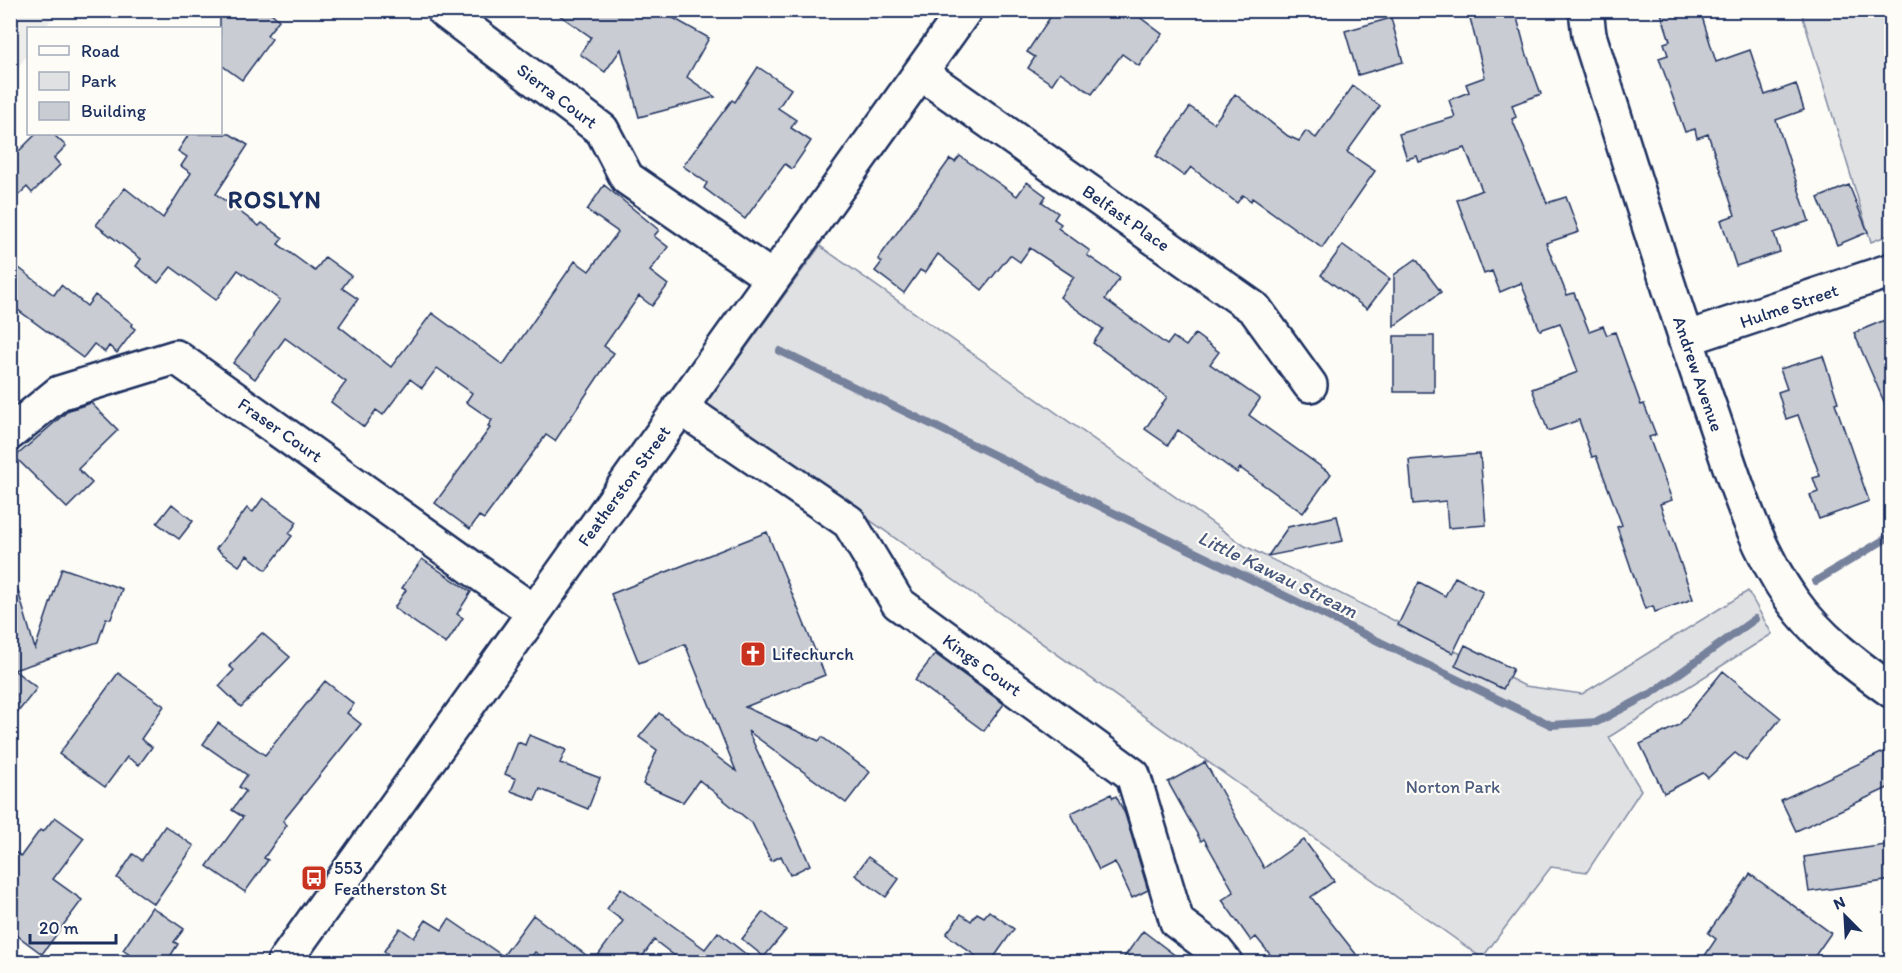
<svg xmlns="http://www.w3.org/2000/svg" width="1902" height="973" font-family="Itim,sans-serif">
<rect width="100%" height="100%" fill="#fdfcf7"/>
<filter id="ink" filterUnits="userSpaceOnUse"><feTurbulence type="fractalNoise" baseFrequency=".0167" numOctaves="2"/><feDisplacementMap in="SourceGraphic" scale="12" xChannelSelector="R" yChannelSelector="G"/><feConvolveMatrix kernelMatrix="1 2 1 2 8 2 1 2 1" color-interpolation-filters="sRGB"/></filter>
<g filter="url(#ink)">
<path fill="#edeeec" d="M11,10l46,1 -12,17h-17v25l-17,26z"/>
<path fill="#e0e1e3" stroke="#7e88a0" stroke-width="1.5" d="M1801,11h90v223l-20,8z
M820,246l425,300 280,140 57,8 166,-103 24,43 -163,103 32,53 -54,82 -36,-5 -69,91 -776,-555z"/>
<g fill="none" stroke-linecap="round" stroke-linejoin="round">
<path stroke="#76819c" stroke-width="8" d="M780,351l771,374 46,-3 55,-29 103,-74
M1816,581l76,-46"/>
</g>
<path fill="#c9ccd3" stroke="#1b2f5e" stroke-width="1.5" d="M220,10h48l11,10 -12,15 5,4 -30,41 -22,-16z
M552,10h107l50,28 -22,39 28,20 -76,20 -18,-68 -16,23 -25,-18 11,-17z
M1055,10h75l32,24 -23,32 -17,-12 -30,40 -32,-22 -8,12 -24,-16 7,-11 -8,-5z
M1468,10h47l11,42 15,42 -29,11 4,12 -4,2 35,84 19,-6 13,35 -33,11 21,52 7,-2 15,38 14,-5 4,9 8,-3 26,73 3,-1 12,31 -7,2 23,63 -12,4 33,95 -38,13 -2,-6 -8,3 -28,-82 5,-2 -26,-69 -4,1 -13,-37 -31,11 -16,-42 46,-17 -18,-49 -20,7 -19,-47 -21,9 -8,-21 -8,3 -27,-74 25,-10 -17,-42 -46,14 -2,-6 -10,3 -8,-25 56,-17 -6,-17 20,-8 -3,-8 19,-7z
M1660,10h40l16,52 34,-12 15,45 31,-11 8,26 -28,10 33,101 -35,12 6,19 -44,14 -15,-46 14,-5 -27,-81 -11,4 -2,-9 -10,3 -26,-74 9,-3 -4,-12 6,-2z
M1391,18l12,44 -45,13 -13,-44z
M758,67l33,22 -13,19 18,12 -5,8 20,13 -19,28 -7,-5 -40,55 -41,-31 3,-5 -24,-17 49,-66 3,2z
M1353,86l27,20 -33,46 28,19 -53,77 -70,-50 -1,3 -8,-6 -6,8 -46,-36 -7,9 -28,-20 34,-49 24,16 21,-29 53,42 11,5 7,-10 10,7z
M36,134h17l13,12 -12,12 6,7 -28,28 -5,-6 -17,16v-43z
M189,134h41l18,11 -32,49 43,32 3,-3 21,15 -5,6 37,27 10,-14 26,19 -9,12 16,11 -19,27 52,41 41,-54 71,52 72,-104 14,10 29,-39 -31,-22 17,-25 55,45 -5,6 14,11 -18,24 18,14 -16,21 -13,-10 -35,50 10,7 -59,88 -9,-6 -62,84 -5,-3 -9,13 -35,-26 55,-75 -2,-2 4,-6 -26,-18 6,-9 -35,-25 -15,20 -12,-9 -27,36 -7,-5 -12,17 -33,-25 15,-20 -61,-44 -30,41 -22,-16 47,-63 -42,-30 -22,30 -45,-33 -13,16 -22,-17 5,-7 -45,-34 29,-37 38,30 28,-45 -10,-7 6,-9 -9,-6z
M960,156l57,40 10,-14 19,14 -4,6 16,11 -4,6 7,5 -3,4 32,23 -3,4 33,23 -15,21 62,46 6,-8 13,9 9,-12 24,18 -9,12 50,35 -11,16 82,59 -28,39 -63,-45 -3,5 -59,-43 -10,15 -23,-16 22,-32 -74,-54 10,-14 -43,-32 14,-20 -44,-29 -10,14 -10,-7 -28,35 -44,-36 -13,19 -5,-3 -16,23 -29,-22 7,-9 -4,-3 72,-100 5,3z
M1849,185l19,47 -31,13 -19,-47z
M1343,245l47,34 -23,30 -46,-34z
M1416,259l25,33 -47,34v-51z
M10,261l44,34 7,-10 26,21 8,-11 38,29 -2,2 4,3 -18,24 -8,-7 -4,6 -11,-8 -11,14 -73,-54z
M1892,317v103l-38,-87z
M1394,336h40v56h-40z
M1823,356l15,46 -3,1 34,98 -50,18 -9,-24 8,-3 -5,-14 7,-2 -22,-61 -12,4 -8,-27 9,-3 -7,-20z
M91,403l27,27 -40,39 14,14 -25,25 -52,-51 54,-47z
M1480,454l6,71 -38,3 -2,-27 -33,3 -4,-44z
M263,498l34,24 -8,12 3,2 -26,34 -19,-15 -8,11 -23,-17 31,-41 6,4z
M172,504l21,17 -14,18 -22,-16z
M1337,516l6,25 -75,15 20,-29z
M767,532l58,143 -80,32 74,34 3,-4 48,35 -24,31 -98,-72 62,134 -20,10 -9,-19 -10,5 -19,-38 -53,-43 -16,22 -40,-18 14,-34 -18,-13 20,-24 77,58 -51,-127 -46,19 -28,-69z
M422,559l49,33 -14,22 6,4 -17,26 -52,-36 12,-18 -4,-2z
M62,568l60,21 -11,30 -5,-1 -8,24 -84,28 23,18 -27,34v-134l7,-1 18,62z
M1455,577l28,14 -30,62 -55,-28 21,-43 26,14z
M262,633l28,24 -49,50 -22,-21 15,-16 -5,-4z
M1465,645l48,24 -10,20 -48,-23z
M935,654l69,50 -20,27 -69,-51z
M1723,671l58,47 -35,43 -11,-8 -27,25 -5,-5 -39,20 -24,-49 39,-19z
M118,673l46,33 -23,33 11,8 -13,18 -12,-8 -22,30 -46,-33z
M325,681l29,23 -7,9 14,11 -78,97 4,4 -23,33 4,2 -23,32 -38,-26 36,-49 -11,-7 14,-19 -7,-4 8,-12 -44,-31 15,-21 47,32z
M529,735l37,15 -6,13 40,15 -12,31 -48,-20 -5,11 -24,-9 5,-12 -11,-5 13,-32 7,3z
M1892,748v38l-96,45 -15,-31z
M1205,762l59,106 40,-28 30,41 -23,16 52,66h-86l-21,-26 -5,4 -29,-41 12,-8 -30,-53 -3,2 -33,-59z
M1111,794l2,4 3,-2 9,18 23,76 -16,8 -17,-36 -16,8 -28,-57z
M55,817l29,21 -31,41 29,21 -40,54 -32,-24v-81l11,7 19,-26 3,2z
M165,826l29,20 -40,58 -37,-26 16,-24 9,6z
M1892,844v36l-83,12 -5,-35z
M868,857l31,22 -13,18 -31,-22z
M1750,874l81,59 -21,30h-110l16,-24 -8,-6z
M621,888l84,61 13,-17 39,31h-73l-30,-23 -16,23h-88l-15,-11 -8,11h-130l-13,-12 16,-23 14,10 12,-18 16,10 7,-11 54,37 30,-41 61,46 29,-40 -16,-12z
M152,907l32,22 -10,13 4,2 -12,19h-25l-18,-13z
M989,911l25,18 -24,34h-5l-39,-29 15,-20 10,7 6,-8 7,4z
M763,912l23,18 -22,27 -22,-18z
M1143,931l42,32h-65z"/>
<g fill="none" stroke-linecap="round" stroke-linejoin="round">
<g stroke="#1b2f5e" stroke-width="38">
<path id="minor" d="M443,10l159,120 25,48 145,100
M1586,10l3,25c40,126 78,253 123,379 22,64 41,130 80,186 27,38 62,64 100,91
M921,73l334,236 55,76
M1685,339l207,-69
M680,407l169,115 49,81 235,172 44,147 39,29 9,11
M10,433l49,-40 117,-36 358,255"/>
</g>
<g stroke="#1b2f5e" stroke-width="38">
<path id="secondary" d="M284,962l681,-952"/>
</g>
<use href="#minor" stroke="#fdfcf7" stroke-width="33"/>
<use href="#secondary" stroke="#fdfcf7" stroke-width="33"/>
</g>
</g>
<defs>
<g id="church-square" transform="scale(1.35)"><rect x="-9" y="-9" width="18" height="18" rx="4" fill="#c8321e" stroke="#fdfcf7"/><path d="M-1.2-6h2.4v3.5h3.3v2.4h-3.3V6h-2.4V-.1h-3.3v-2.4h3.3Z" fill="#fff"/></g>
<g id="bus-square" transform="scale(1.35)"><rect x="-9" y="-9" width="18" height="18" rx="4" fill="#c8321e" stroke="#fdfcf7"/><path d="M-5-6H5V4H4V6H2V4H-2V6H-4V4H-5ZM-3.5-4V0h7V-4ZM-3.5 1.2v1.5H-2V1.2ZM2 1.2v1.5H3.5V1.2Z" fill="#fff"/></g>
</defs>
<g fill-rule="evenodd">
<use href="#church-square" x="753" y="654"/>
<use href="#bus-square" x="314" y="878"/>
</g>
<g text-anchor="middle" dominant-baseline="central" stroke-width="4.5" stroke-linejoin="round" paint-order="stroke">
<g font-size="18" fill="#1b2f5e" stroke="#fdfcf7">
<text transform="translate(557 96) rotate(37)">Sierra Court</text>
<text transform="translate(1126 218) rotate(35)">Belfast Place</text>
<text transform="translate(1789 306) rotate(-19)">Hulme Street</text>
<text transform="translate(1698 374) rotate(71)">Andrew Avenue</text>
<text transform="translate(280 430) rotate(35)">Fraser Court</text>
<text transform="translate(624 486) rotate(-54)">Featherston Street</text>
<text transform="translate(982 665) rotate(36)">Kings Court</text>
</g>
<g font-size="18" fill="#1b2f5e" stroke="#fdfcf7" text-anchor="start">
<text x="772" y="654">Lifechurch</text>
<text x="334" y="868">553<tspan x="334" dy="21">Featherston St</tspan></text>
</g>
<g font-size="18" fill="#4c5c7f" stroke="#fdfcf7">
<text x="1453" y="787">Norton Park</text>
</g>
<g font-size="20" font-style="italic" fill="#49587d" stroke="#fdfcf7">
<text transform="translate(1278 574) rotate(26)">Little Kawau Stream</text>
</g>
<g font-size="24" font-weight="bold" letter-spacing="1.5" fill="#1b2f5e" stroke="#fdfcf7">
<text x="275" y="199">ROSLYN</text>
</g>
</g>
<rect width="1902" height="973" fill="none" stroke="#fdfcf7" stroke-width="36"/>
<rect x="18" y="18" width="1866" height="937" fill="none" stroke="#1b2f5e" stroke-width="2" filter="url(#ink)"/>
<rect x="27" y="27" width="195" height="108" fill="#fdfcf7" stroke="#a3aaba" stroke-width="1.5"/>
<rect x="39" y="46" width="30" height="9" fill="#fdfcf7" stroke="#a3aaba" stroke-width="1.5"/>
<text x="81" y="57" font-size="18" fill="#1b2f5e">Road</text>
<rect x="39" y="72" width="30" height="18" fill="#e0e1e3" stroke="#a3aaba" stroke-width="1.5"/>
<text x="81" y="87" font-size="18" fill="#1b2f5e">Park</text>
<rect x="39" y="102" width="30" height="18" fill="#c9ccd3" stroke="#a3aaba" stroke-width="1.5"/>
<text x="81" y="117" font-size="18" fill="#1b2f5e">Building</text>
<g transform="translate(1845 916) rotate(336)" stroke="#fdfcf7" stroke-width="4.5" paint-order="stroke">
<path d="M0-4.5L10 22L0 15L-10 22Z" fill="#1b2f5e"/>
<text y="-9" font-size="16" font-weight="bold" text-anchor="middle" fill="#1b2f5e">N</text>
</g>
<path d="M30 934v9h86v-9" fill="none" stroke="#1b2f5e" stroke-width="3"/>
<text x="39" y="934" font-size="18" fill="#1b2f5e" stroke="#fdfcf7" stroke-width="4.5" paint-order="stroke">20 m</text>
</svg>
